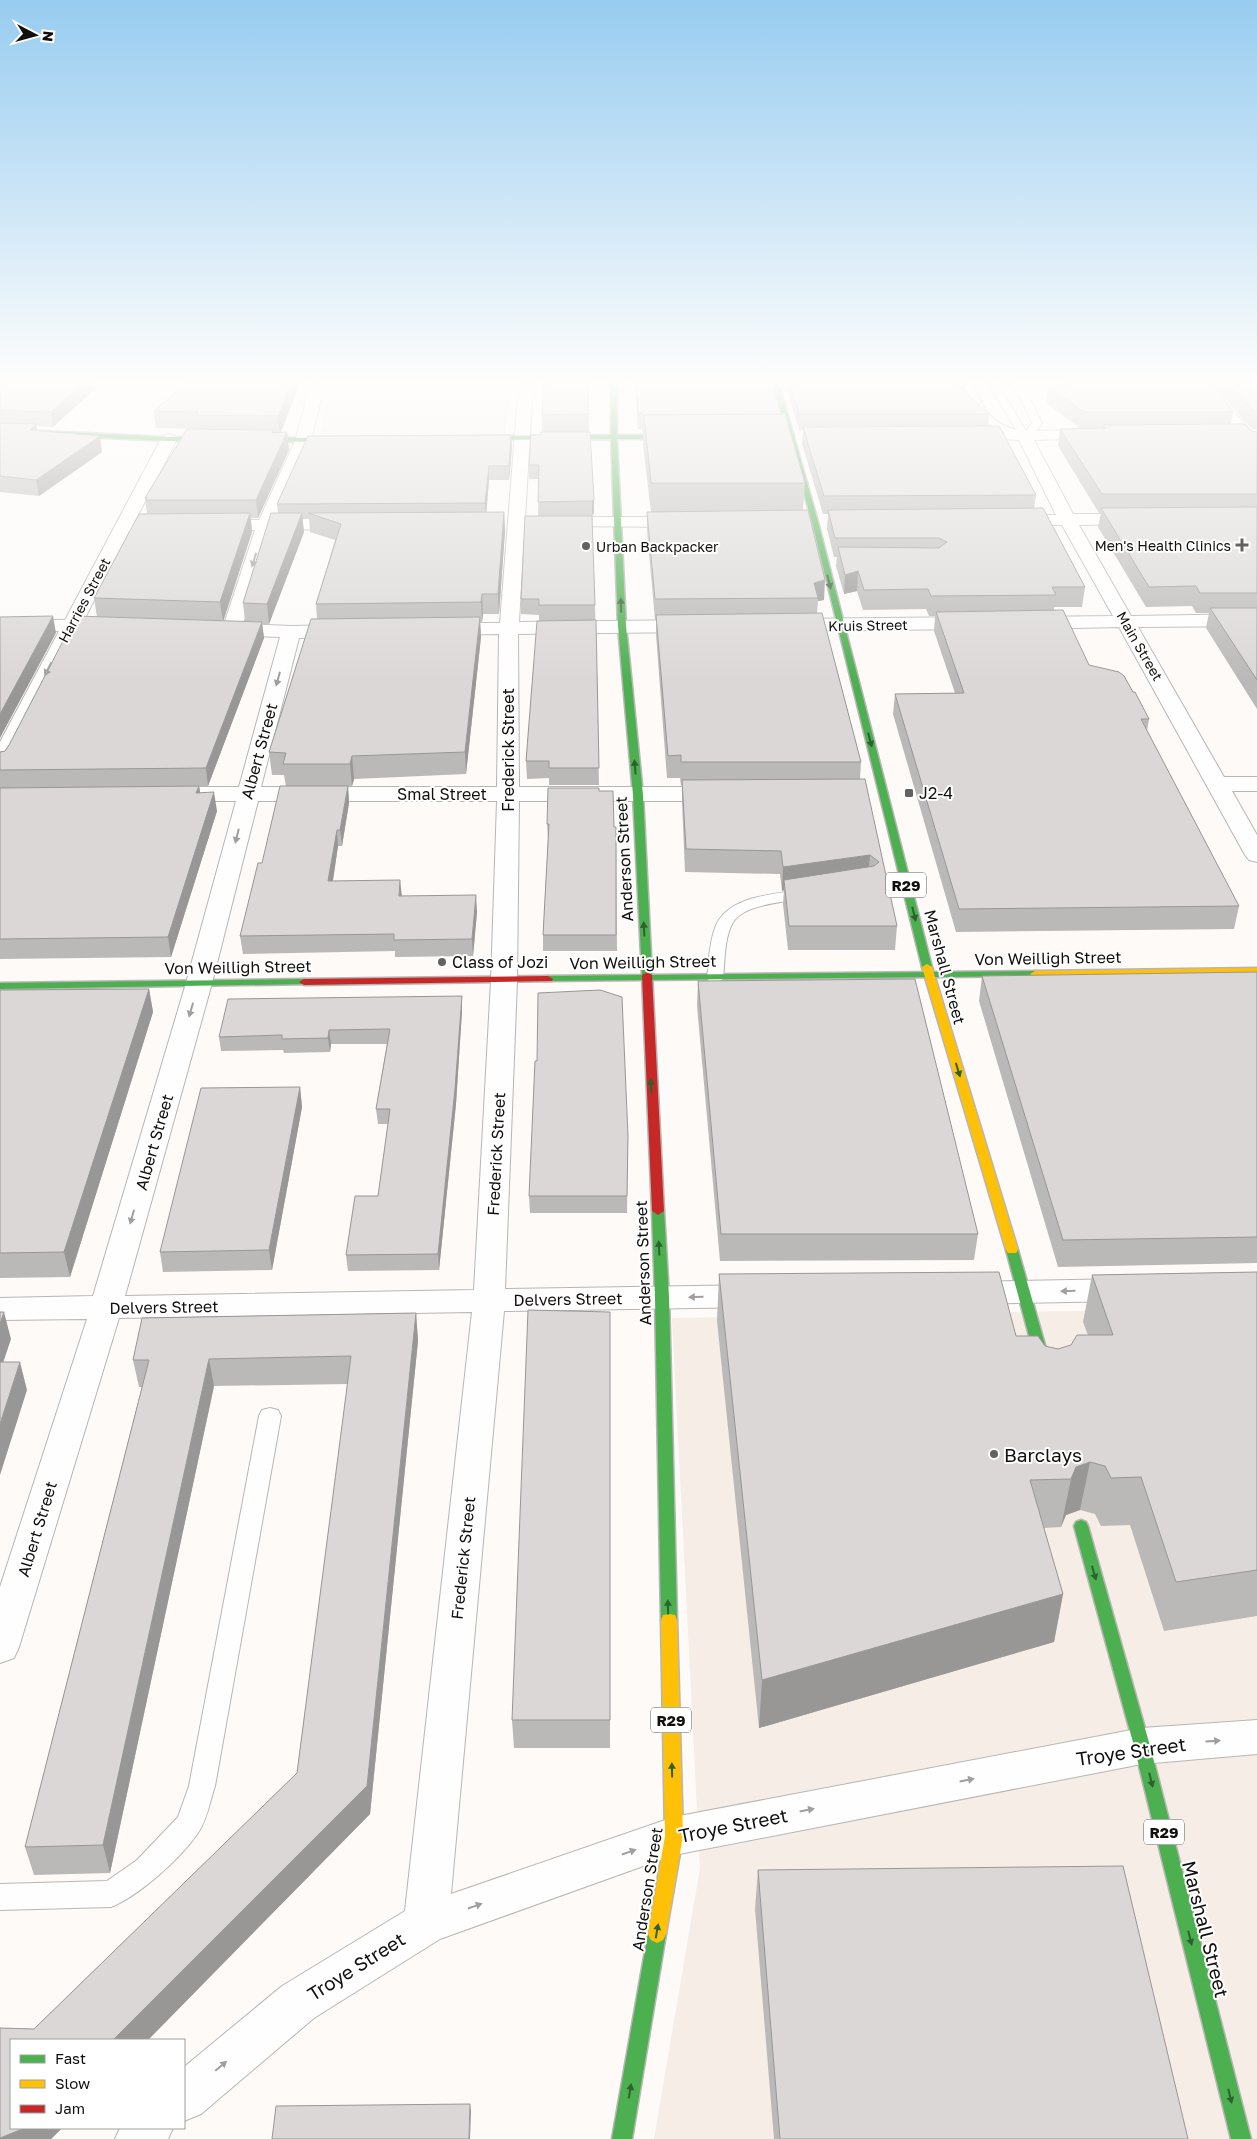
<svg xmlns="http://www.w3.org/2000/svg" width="1257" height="2139" font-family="'Golos Text',sans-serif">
<rect width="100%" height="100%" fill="#fdfaf8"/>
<path fill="#f5ede6" d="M331,383h183l-10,52 -185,2z
M1257,1308v831h-603l46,-271 -28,-550z"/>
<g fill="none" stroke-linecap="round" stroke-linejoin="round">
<g stroke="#b8b6b4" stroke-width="2">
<path id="lane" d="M964,383h8c12,26 16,38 44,47l-28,-47h9l29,48 6,-8 -11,-24 -13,-16h10l12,16 12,24 -7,10 -11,6c-37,-10 -47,-21 -60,-56z
M807,889l5,2 3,3 -3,3c-20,5 -69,5 -80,27 -8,16 -7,37 -9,54l-2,3h-12l-2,-3c2,-16 2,-34 8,-50 12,-33 62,-34 92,-39z
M270,1408l8,2 3,6 -66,370c-5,15 -8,34 -17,47 -17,25 -59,63 -87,74l-111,3v-26l107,-3 30,-21 41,-43 11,-31 70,-370 3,-6z"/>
</g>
<g stroke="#b8b6b4" stroke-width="2">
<path id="street" d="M311,383h14l-14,58 -35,78h72l6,1 2,4 -2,4 -6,1 -76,1 -29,94 48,2 52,-1 7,2 2,4 -2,4 -7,2 -44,1 -38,149h236l2,-153 -55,1 -7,-2 -2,-4 2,-4 7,-2h56l19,-240h14l-14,239 174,-2 7,2 2,4 -2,4 -7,2 -175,2 1,153h200l8,2 3,5 -3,5 -8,2h-200l-2,180 -12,308 251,-4 11,3 5,8 -5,8 -11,3 -252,4 -53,583 223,-77 468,-89 115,-8v34l-115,10 -468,91 -234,84 -126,79 -113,96 -17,7v-54l98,-81 123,-75 67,-599 -353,6 -100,329 -5,11 -14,5v-76l87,-268 -87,1v-22l93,-2 93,-313 50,-182h-59l-8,-2 -3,-5 3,-5 8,-2h62l41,-150 -54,-2 -7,-2 -2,-4 2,-4 5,-1 31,-94h-41l-6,-1 -2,-4 2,-4 6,-1h45l36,-79zM258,801h239l-6,180 -17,309 -349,6 87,-313z
M1194,383h15l48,55v15l-5,-2z
M1096,430l5,2 3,3 -3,3 -67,2 39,74h65l6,1 2,4 -2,4 -6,1 -59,1 52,91 126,-2v12l-119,1 86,150h33v14h-25l25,44v27l-8,-2 -4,-5 -126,-228 -88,2 -7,-2 -2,-4 2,-4 7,-2 82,-1 -51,-91h-51l-6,-1 -2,-4 2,-4 6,-1h45l-37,-75 -15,-1 -3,-3 3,-3 5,-2z
M169,434l5,2 3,3 -42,82h42l2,4 -2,4 -6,1 -42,1 -45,89 31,2 2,4 -2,4 -37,1 -67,131 -3,5 -8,1v-26l59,-111h-59v-12l65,1 96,-181 3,-3z
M556,517h127l6,1 2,4 -2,4 -6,1 -133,-1 -2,-4 2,-4z
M973,617l7,2 2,4 -2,4 -7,2 -184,2 -7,-2 -2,-4 2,-4 7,-2z
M1126,1279l11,3 5,8 -5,8 -11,3 -160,3 -11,-3 -5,-8 5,-8 11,-3z
M120,2128h53l-5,11h-53z"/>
</g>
<g stroke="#b8b6b4" stroke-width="3">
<path id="fast" d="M611,383h6v52h64l3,2 -3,2h-64l9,187 17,169 9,180 383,-4 4,1 1,2 -1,2 -495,5 -1,-2 5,-3 94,-1 -9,-180 -15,-169 -7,-187 -137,1 -3,-2 3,-2 137,-1z
M773,383h6l39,139 114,445 -1,2h-8l-1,-2 -110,-445z
M0,429l169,8 175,1 3,2 -3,2 -175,-1 -169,-8z
M304,979l4,1 1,2 -1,2 -308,5v-6z
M658,1207l6,4 5,86 8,323 -2,5 -6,1 -6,-1 -2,-5 -6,-323 -3,-86z
M1012,1246l4,1 2,3 35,123 -2,3 -5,2 -5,-2 -2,-3 -33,-123 2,-3z
M1081,1520l5,2 2,4 62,220 101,393h-20l-97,-393 -60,-220 2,-4z
M657,1925l6,3 3,6 -34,205h-20l36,-205 3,-6z"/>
</g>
<g stroke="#b8b6b4" stroke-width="3">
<path id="slow" d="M927,964l5,3 86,283 -2,3h-8l-2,-3 -84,-283z
M1257,968v6l-222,3 -5,-3 5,-3z
M669,1614l6,1 2,5 6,216 -17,98 -3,6 -6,3 -6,-3 -3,-6 17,-98 -4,-216 2,-5z"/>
</g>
<g stroke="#b8b6b4" stroke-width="3">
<path id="jam" d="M647,972l5,3 12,236 -6,4 -6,-4 -10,-236z
M548,976l5,3 -1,2 -248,4 -5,-3 5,-3z"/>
</g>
<use href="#lane" fill="#fffefe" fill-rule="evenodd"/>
<use href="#street" fill="#fffefe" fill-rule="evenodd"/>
<use href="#fast" fill="#4caf50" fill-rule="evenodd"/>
<use href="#slow" fill="#ffc107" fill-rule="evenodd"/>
<use href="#jam" fill="#c62828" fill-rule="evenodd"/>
</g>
<path fill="#bbb9b8" d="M0,383h96v5l-43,39 -17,-1 1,5 65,21 -63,44 -39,-4z
M300,383l-19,49h6l2,18 -31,68h-7l1,14 -29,89h22l-2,-18 35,-90 -1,-9 234,-69 1,13 -3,32h-20l-3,33 18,-1 1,19 -6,83h-16l-1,8h-2l1,15 -15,137 -112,5 -2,7h-66l-2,-11h-12l-3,-23 48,-133 -1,-15 19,-64 -25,-8 -1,-14h-7l2,14 -35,92h-7l2,14 -56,148h-9l1,6 17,19 -46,146 -171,2v-207l5,-1 92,-134 -3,-19 53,-84 -2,-16 52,-69 -41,-1 -2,-17z
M635,383h137l9,31 24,69 -2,27 21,90 -6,1 -1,12 44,149 -1,17 37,147 -2,24h-107l-5,-46 1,-14 -2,1 -2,-17 -95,-2 -3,-70v-17h-1l-1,-7h-13l-11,-143v-15h-1l-8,-89v-19h4l-8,-67v-14h-1v-2h-4z
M785,383h179l2,1 -1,8 24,22 -1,12 48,69 -2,13 51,79 -3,20h-28v4l35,54 44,27 16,27 -2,12 92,175 -5,23 -278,3 -63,-218 2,-20 60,-1 -21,-62 1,-15h-6l-3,-7 -63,1 -6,-19 -13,3 -8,-28 1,-9h-3l-7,-28 1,-15h-5l-21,-70 1,-14h-4z
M1062,383h147l24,29 -2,12 26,8v277l-51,-81 3,-15h-13l-4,-7 -46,1 -48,-80 3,-14h-2l-41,-67 2,-17h21l-35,-26 2,-17 15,-1z
M1211,383h46v47l-6,-2z
M589,414v18h-47v-17z
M531,435l63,64v14l-2,3h-54l1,-37h-10v-14z
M525,516l70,89 4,180h-50v-7l-22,1 -1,-18 13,-140v-6l-18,-1v-15z
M348,786l1,17 -7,43h-4l-5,35 144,31 -4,44 -78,1v-6l-152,3 -3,-18 22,-73z
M599,791l15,36h2l1,124h-74v-16l5,-96 -1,-15z
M1257,972v291l-199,4 -79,-266 3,-25z
M698,981l280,253 -4,26 -254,1 -23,-255z
M149,989l4,23 -83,265 -70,1v-288z
M462,996v15l-6,93 -17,166 -91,1 -2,-16 32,-59 10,-72h-10l-2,-15 11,-65h-56l-1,8 -46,1 -1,-3 -62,1 -2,-14z
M300,1087l2,20 -30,163 -109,2 -3,-20z
M628,1136l-1,77h-97l-1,-17z
M1257,1272v344l-93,15 -34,-106 -29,1 -6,-12 -15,-4 -14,5 -5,12 -17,1 19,66 -9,48 -295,86 -42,-407 2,-47 297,62 29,10 13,3 13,-4 17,-10 -5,-13 9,-47z
M610,1312v436h-96l-2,-28z
M416,1313l2,28 -48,473 -222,226h-137v88h51l-11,11h-51v-111l34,1 263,-256 51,-389 -134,2 -104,487 -76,2 -9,-28 117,-460h-3l-6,-27 9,-42z
M758,1870l430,269h-414l-19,-230z"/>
<path fill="#999696" d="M83,383h13v5l-43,39 -2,-15z
M292,383h8l-20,51 -2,-18z
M966,384l-2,16 -6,-15z
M36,424l3,16 -9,-10z
M287,432l2,18 -31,68 -2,-18z
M511,435l1,13 -3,32v-14z
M100,436l2,16 -63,44 -3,-16z
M489,466v14l-3,37 -1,-14z
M594,499v14l-2,3v-15z
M504,512l1,19 -6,83 -1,-20z
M250,513l2,19 -29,90 -3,-20z
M302,513l2,19 -35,92 -2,-20z
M858,571l-1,20 -13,3 1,-19z
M825,580l-1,20 -6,1v-3l-4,-15z
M482,594l1,20 -1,8 -1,-20z
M53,616l3,17 -56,105v-24z
M480,617l1,20 -15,137 -1,-22z
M262,622l2,16 -56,148 -2,-18z
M352,756l2,23 -2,7 -2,-22z
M199,786l3,18 -6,-11z
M348,786l1,17 -7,43 -2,-16z
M214,792l3,19 -46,146 -3,-20z
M337,830l1,16 -8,53 -2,-18z
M870,855l-2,23 -84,2v10l-2,1 1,-24z
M400,880l2,17 -3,-1z
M476,895l1,17 -4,44 -1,-17z
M149,989l4,23 -83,265 -6,-25z
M462,996v15l-6,93 -17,166 -1,-16z
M329,1030l2,14 -1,8 -2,-14z
M300,1087l2,20 -30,163 -3,-20z
M4,1312l7,27 -11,33v-48z
M416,1313l2,28 -48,473 -222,226h-35l254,-254z
M209,1359l5,27 -104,487 -7,-28z
M20,1362l7,28 -27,85v-51z
M1090,1462l-10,48 -14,5 -5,12 10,-48 5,-12z
M1063,1594l-9,48 -295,86 3,-48z
M470,2104l1,7 -1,28h-1z
M25,2128h37l-11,11h-51v-1z"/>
<path fill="#dad7d6" stroke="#999696" d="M0,383h83l-32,29 -51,-2z
M186,383h106l-14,33 -82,-1 2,-3 -44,-1z
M544,383h43l2,31 -47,1z
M636,383h136l9,31 -139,1v-2h-4z
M790,383h174l2,1 -8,1 31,29h-190z
M1074,383h135l24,29h-149l-36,-26 26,-2z
M1228,383h29v29l-3,-1z
M785,414l20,69h-154l-7,-68z
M0,423l36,1 -6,6 70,6 -64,44 -36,-4z
M1244,424l7,7 6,1v62h-155l-42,-65 46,-1 -4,-3z
M999,426l37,69 -212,1 -21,-69z
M187,429l86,1 -1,3 15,-1 -31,68h-110l1,-2h-2z
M541,432h49l4,67 -2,2 -54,1 1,-37h-10l2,-30h9z
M511,435l-2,31h-20l-4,37 -208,1 31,-68z
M1257,507v86h-57l-4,-7 -47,1 -48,-79z
M1043,508l42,79h-33l4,8 -125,1 -3,-7 -64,1 -6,-19 -13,4 -7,-28 101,1 8,-6 -8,-4h-104l-7,-28z
M808,510l17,70 -11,3 4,15 -163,1 -8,-87z
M504,512l-6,82h-16l-1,8 -165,2 25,-80 -33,-11z
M250,513l-30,89 -126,-4 45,-84z
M271,513h31l-35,91 -24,-1z
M525,516h67l3,89h-56v-6h-18z
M1210,608h47v72z
M1063,610l26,55 30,7 5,4 9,16h2l14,27h-8l98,187 -280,3 -64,-215 69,-1 -28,-81z
M822,613l39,149h-180v-7l-13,1 -12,-141z
M53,616l-53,98v-97z
M76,616l186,6 -56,146 -206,2v-18l5,-1 4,-6z
M480,617l-15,135 -113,4 -2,8h-67l3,-11 -17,-1 42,-133z
M596,620l3,148h-50v-7h-23l11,-140z
M865,779l32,147h-108l-5,-46 90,-14 5,-4 -9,-7 -87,12 -2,-16 -95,-2 -4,-69z
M199,786l-3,7 18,-1 -46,145 -168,2v-151z
M280,786h68l-8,44h-3l-9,51 72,-1 -1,16 77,-1 -4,44 -78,1v-6l-154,2 18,-73h4z
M548,788h51v3h14l1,36h2v108h-73l6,-111h-2z
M1257,972v265l-194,3 -81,-264z
M915,979l63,255h-257l-23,-253z
M149,989l-85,263 -64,1v-263z
M600,990l22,7 6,139 -1,60h-98l6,-135h2l1,-68z
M462,996l-7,93 -17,165 -92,1 9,-59h23l12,-87h-14l14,-80 -61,1 -1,8 -46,1v-4l-63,2 9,-38z
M300,1087l-31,163 -109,2 41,-164z
M999,1272l17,64h22l7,10 13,3 13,-4 6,-10h36l-21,-60 165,-3v298l-81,12 -35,-105 -30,1 -6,-12 -15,-4 -14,5 -5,12 -41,1 33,114 -301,86 -43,-406z
M528,1310l82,2v408h-98z
M0,1312h4l-4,12z
M416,1313l-49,473 -254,254h-102v88h14l-25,10v-110l34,1 263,-256 54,-417 -142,3 -106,486 -78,2 124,-487h-16l9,-42z
M0,1362h20l-20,62z
M1123,1866l65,273h-408l-22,-269z
M470,2104l-1,35h-197l4,-33z"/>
<defs><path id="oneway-solid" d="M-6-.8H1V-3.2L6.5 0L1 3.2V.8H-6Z" transform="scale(1.25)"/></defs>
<g fill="#a09f9e">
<use href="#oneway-solid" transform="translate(254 560) rotate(107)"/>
<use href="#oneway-solid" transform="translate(48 669) rotate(117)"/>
<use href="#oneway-solid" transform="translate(278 679) rotate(105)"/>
<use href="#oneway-solid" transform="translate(237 836) rotate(104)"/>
<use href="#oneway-solid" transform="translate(191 1010) rotate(106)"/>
<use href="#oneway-solid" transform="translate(132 1217) rotate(106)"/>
<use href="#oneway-solid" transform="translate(1068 1291) rotate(179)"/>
<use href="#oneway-solid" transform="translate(696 1297) rotate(179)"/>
<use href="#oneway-solid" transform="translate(1213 1741) rotate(-4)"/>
<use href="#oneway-solid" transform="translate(967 1780) rotate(-11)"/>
<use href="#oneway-solid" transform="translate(807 1810) rotate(-11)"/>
<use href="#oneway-solid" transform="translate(629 1852) rotate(-19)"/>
<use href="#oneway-solid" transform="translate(475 1906) rotate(-19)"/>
<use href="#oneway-solid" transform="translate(221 2066) rotate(-40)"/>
</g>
<g fill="#2f6030">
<use href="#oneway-solid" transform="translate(829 582) rotate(76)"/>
<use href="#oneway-solid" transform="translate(621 605) rotate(-92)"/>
<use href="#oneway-solid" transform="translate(870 740) rotate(75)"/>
<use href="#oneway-solid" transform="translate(635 767) rotate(-95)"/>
<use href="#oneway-solid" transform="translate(914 914) rotate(76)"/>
<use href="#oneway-solid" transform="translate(644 929) rotate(-93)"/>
<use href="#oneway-solid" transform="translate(958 1070) rotate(73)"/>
<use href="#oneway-solid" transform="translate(651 1086) rotate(-93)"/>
<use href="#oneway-solid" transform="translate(659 1248) rotate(-93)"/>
<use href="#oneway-solid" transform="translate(1094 1573) rotate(74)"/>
<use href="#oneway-solid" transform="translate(668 1607) rotate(-91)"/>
<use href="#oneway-solid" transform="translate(672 1770) rotate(-91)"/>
<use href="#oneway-solid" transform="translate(1151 1780) rotate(76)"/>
<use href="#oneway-solid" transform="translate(657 1931) rotate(-80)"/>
<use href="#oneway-solid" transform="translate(1190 1938) rotate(76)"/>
<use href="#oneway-solid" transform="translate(630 2091) rotate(-80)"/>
<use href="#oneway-solid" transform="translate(1230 2096) rotate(76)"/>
</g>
<linearGradient id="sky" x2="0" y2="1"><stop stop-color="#97ccf0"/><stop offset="0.56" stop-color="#fefdfc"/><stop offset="1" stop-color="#fefdfc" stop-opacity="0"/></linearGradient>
<rect width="1257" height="682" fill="url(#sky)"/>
<g fill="#646261" stroke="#fff" stroke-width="2">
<path d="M1239.5 537.5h5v5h5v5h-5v5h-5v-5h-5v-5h5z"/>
<circle cx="586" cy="546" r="5"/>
<rect x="904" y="788" width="10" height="10" rx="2.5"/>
<circle cx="442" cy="962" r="5"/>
<circle cx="994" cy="1454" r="5"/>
</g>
<g text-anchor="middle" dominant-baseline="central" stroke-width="4" stroke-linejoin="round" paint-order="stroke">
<g font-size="14" fill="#12100f" stroke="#fff" text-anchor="end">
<text x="1231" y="545">Men's Health Clinics</text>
<text x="596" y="546" text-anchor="start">Urban Backpacker</text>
</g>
<g font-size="14" fill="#12100f" stroke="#fff">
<text transform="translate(84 600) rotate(-62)">Harries Street</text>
<text transform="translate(868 625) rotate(-1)">Kruis Street</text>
<text transform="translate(1140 646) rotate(60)">Main Street</text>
</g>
<g fill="#fff" stroke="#595857" stroke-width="1">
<rect x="886" y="872.5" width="40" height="25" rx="4"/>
<rect x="651" y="1707.5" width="40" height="25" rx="4"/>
<rect x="1144" y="1819.5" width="40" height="25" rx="4"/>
</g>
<g font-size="15" font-weight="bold" fill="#12100f">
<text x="906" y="885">R29</text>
<text x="671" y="1720">R29</text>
<text x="1164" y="1832">R29</text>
</g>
<g font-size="16" fill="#12100f" stroke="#fff">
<text transform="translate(508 750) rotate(-90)">Frederick Street</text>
<text transform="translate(259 751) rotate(-75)">Albert Street</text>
<text x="442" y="794">Smal Street</text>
<text transform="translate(624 859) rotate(-93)">Anderson Street</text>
<text transform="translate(1048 958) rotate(-1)">Von Weilligh Street</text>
<text transform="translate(643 962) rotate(-1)">Von Weilligh Street</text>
<text transform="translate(238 967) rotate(-1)">Von Weilligh Street</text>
<text transform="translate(945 967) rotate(75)">Marshall Street</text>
<text transform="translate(154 1142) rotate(-74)">Albert Street</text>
<text transform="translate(496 1154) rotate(-87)">Frederick Street</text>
<text transform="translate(643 1263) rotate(-92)">Anderson Street</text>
<text transform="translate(568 1299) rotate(-1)">Delvers Street</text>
<text transform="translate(164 1307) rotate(-1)">Delvers Street</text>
<text transform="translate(37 1529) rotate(-73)">Albert Street</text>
<text transform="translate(463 1558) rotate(-84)">Frederick Street</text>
<text transform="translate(647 1889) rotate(-81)">Anderson Street</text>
</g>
<g font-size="16" fill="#12100f" stroke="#fff" text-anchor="start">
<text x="919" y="793">J2-4</text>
<text x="452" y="962">Class of Jozi</text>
</g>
<g font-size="19" fill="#12100f" stroke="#fff" text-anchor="start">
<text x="1004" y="1454">Barclays</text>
</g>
<g font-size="19" fill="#12100f" stroke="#fff">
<text transform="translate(1131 1751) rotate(-8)">Troye Street</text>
<text transform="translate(733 1825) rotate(-11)">Troye Street</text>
<text transform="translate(1206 1929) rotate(76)">Marshall Street</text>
<text transform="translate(356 1966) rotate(-32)">Troye Street</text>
</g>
</g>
<rect x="10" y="2039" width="175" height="90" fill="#ffffff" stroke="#a09f9f"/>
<rect x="20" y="2055" width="25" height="8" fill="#4caf50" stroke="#a09f9f"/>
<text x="55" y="2064" font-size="15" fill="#12100f">Fast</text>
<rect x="20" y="2080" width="25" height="8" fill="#ffc107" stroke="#a09f9f"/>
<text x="55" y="2089" font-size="15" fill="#12100f">Slow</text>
<rect x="20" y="2105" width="25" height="8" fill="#c62828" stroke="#a09f9f"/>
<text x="55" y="2114" font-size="15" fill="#12100f">Jam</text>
<g transform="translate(35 35) rotate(96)" stroke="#ffffff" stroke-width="4" paint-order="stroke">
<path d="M0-4L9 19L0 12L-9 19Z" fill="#12100f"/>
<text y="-8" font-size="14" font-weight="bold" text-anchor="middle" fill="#12100f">N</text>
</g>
</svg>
